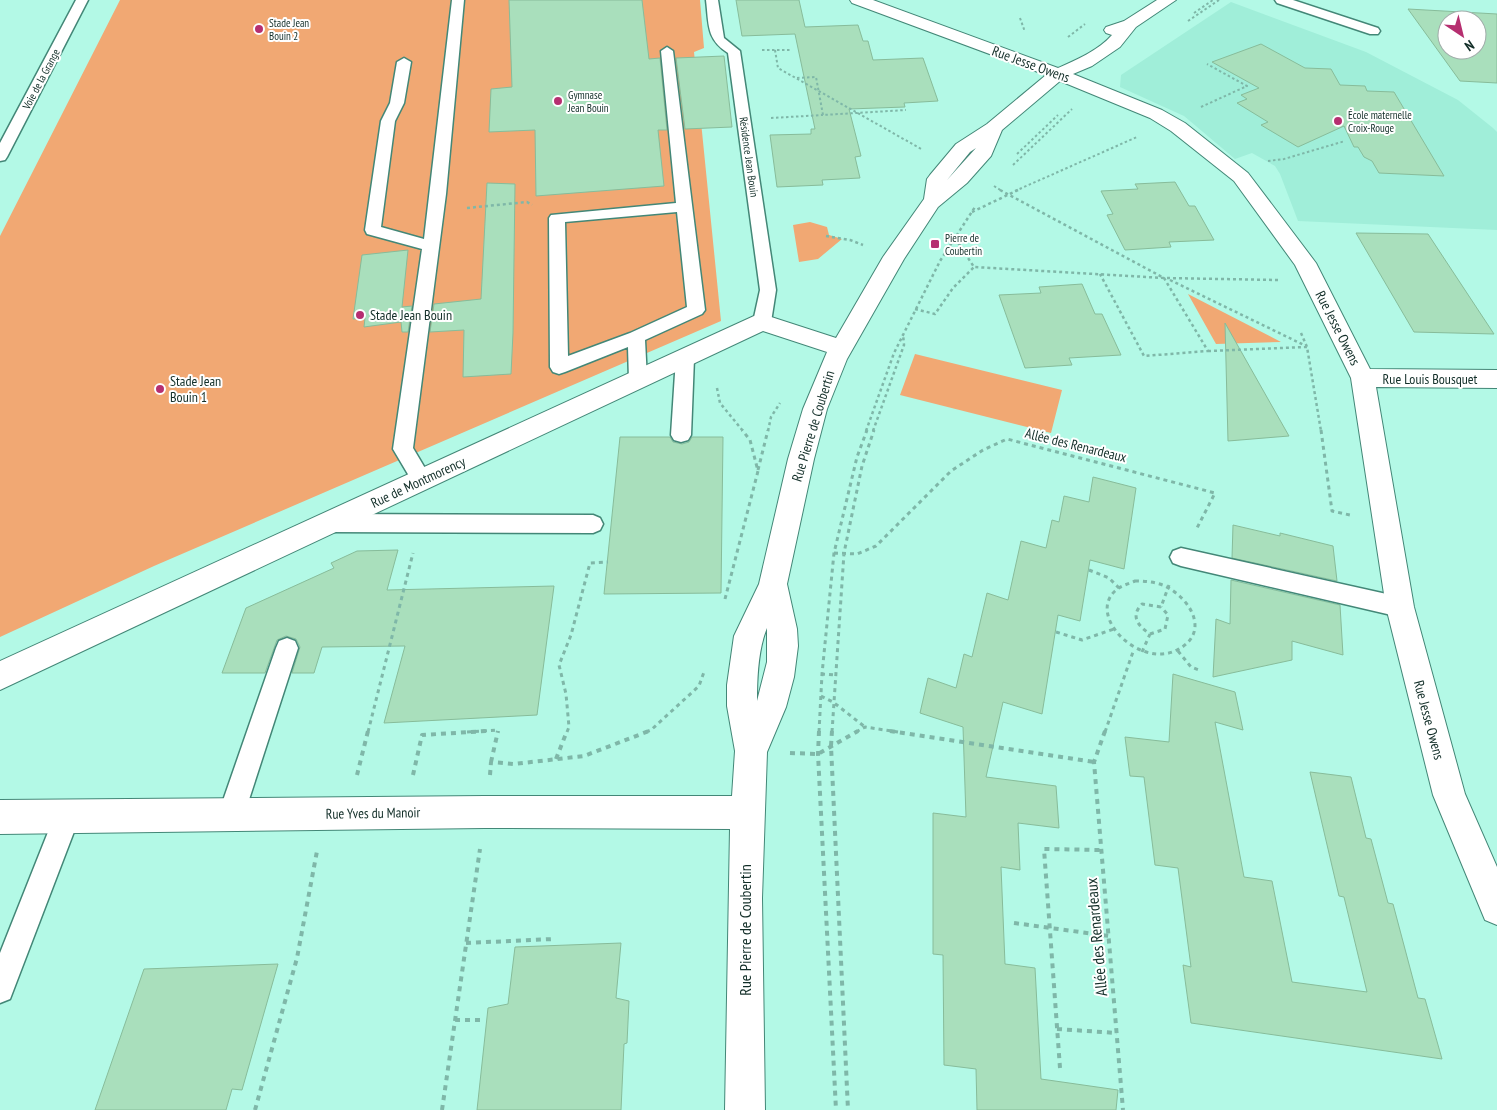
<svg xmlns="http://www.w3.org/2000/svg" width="1497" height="1110" font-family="'PT Sans Narrow',sans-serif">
<rect width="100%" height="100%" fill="#b3f9e6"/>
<path fill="#a0eed9" d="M1231,2l135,50 92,48 35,28 4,4v98l-199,-9 -18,-47 -5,-8 -23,-13 -17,6 -51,-43 -64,-29 1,-12z"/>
<path fill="#f1a873" d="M120,0h580l4,48 -10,4 27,269 -567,245 -154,71v-401z
M810,222l17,5 2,8 13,4 -24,20 -19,3 -6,-37z
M1188,294l93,48 -65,2z
M915,354l147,36 -11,43 -151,-38z"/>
<path fill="#a9dfbc" stroke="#87bc9a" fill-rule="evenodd" d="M509,0h133l7,59 11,-1 7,72h-9l6,56 -128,10 -1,-66 -46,2 2,-43 21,-2z
M736,0h63l6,27 53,-2 5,16h5l5,19 50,-2 15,43 -34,2 1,4 -56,2 12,47 -6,1 5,21 -38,2 1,5 -46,2 -7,-52 41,-1v-5h4l-20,-95 -53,2z
M1408,9l89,5v69l-37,-2zM1447,20h30v30h-30z
M1261,44l44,24 26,1 9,16 25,1 2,5 27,1 50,84 -65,-3 -7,-12 -8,-4 -6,-10h-4l-10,-21 -46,21 -37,-22 7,-3 -31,-19 10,-4 -6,-4 18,-7 -47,-26z
M724,56l8,71 -47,2 -9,-71z
M1175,182l14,24h6l19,34 -45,2 2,5 -46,3 -18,-35 6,-1 -12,-23 37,-2 -3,-5z
M487,183l28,1 -2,149 -2,41 -48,3 1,-47 -34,2 4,-28 47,-5z
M1356,233l72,1 66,100 -80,-2z
M408,250l-6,57 10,-1 -4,26h-6l-1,-10 -37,5 1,-9 -12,1 9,-64z
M1082,284l13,30h7l19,41 -52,3 3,7 -47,3 -26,-73 42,-2 -2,-6z
M1225,323l43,76 21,37 -61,5z
M620,437h50l3,5 9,2 7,-2 3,-5h31l-2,156 -117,1z
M1093,477l43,11 -12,81 -34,-9 -10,61 -22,-6 -16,99 -39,-12 -17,75 70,9 3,42 -41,-5 2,47 -19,-3 4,97 30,4 6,111 77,11 -2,20h-139l-1,-41 -32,-4 -1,-110 -10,-1v-141l33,4 -3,-90 -43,-14 8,-35 28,10 8,-34 8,3 15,-64 21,7 13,-59 25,7 6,-28 7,2 5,-26 25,6z
M1233,525l47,11v-3l53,13 4,35 -105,-23z
M398,550l-11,40 167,-4 -17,129 -153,8 21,-77 -83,1 -8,26h-22l8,-26 -4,-8 -10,-3 -9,4 -12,33h-43l24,-65 88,-40 -3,-5 26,-12z
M1231,580l109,25 3,50 -51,-14v19l-79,17 3,-58 14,5z
M1173,674l62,18 8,38 -28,-8 29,155 28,4 20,101 75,10 -23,-95 -5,-1 -29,-124 41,5 15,61 5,1 17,64 5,1 25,94 7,1 17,60 -251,-36 -8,-58 8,2 -13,-99 -23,-3 -11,-88 -14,-1 -5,-39 44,5z
M621,943l-5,55 13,3 -2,42 -3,1 -3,66h-144l11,-102 20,-4 7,-57z
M278,964l-36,126 -10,-1 -6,21h-131l49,-141z"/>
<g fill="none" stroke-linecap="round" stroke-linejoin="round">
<g stroke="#438777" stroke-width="3">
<path id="service" d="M76,0h12l-81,157 -2,3 -5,1v-18z
M452,0h12l-18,194 -33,254 19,32 -3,6 -7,2 -7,-2 -22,-37 29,-200 -55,-15 -2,-4 16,-109 9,-18 7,-41 7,-4 7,4 -7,41 -9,18 -14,106 43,12z
M706,0h12l6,38 16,13 36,239 -5,32 -3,4 -6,2 -6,-2 -3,-4 7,-32 -32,-237c-22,-14 -19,-29 -22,-53z
M1275,0h18l85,28 2,3 -2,3h-8l-93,-31z
M667,47l6,4 32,259 -3,4 -57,26 2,40 -3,5 -6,2 -6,-2 -3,-5 -1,-33 -63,25 -6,2 -6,-2 -3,-5 -1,-149 2,-3 125,-12 -15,-152zM677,212l10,95 -57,26 -62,23 -3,-134z
M685,352l6,1 3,5 -3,77 -3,5 -7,2 -7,-2 -3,-5 5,-77 3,-5z
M330,514l263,1 7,3 3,6 -3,6 -7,3 -263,-1 -7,-3 -3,-6 3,-6z
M1181,548l219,49 8,3 3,7 -3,7 -8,3 -219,-51 -8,-3 -3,-6 3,-6z
M287,638l8,3 3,7 -54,167 -4,9 -9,4 -9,-4 -4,-9 58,-167 3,-7z
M67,803l9,4 4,9 -70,183 -10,4v-50l58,-146z"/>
</g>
<g stroke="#438777" stroke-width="2">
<path id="minor" d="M850,0h23l185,68c18,-8 40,-17 54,-33l-6,-2 -2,-3 2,-3 18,-6 33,-21h19l-40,27 -16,20 -28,19 -19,8 89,36 23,13 63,50 68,90 54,106 127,1v18l-121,-1 38,220 51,187 32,73v58l-12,-5 -52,-125 -47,-188 -35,-229 -56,-113 -61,-84 -63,-50 -21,-13 -90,-37 -58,49 -11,26 -24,27 -29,24 -34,52 -57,100 -20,50 -13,50 -27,125 10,45 1,17 -4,31 -8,30 -19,45 -5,146 3,212h-40l5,-281 -245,-1 -485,6v-34l485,-4h247l3,-45 -8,-45v-21l7,-49 25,-52 29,-125 15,-50 24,-57 -64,-21 -763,359v-29l754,-345 8,-2 74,24 47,-81 41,-58 3,-20 3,-4 26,-31 31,-20 59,-49 -194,-72zM976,148l-29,32 23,-28zM767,628v34l-10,39c0,-23 1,-52 10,-73z"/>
</g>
<path stroke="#7fb7a8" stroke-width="2" stroke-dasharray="2.5 2.5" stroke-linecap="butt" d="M1194,13l19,-13
M1020,18l5,14
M1188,21l31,-21
M1068,37l17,-13
M762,50h30
M775,50l3,18 145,82
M797,78l19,-1 7,38 83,-5
M1201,107l46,-21 -40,-22
M771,118l52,-3
M1017,154l41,-39
M1268,161l16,-2 61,-18
M1013,165l59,-56
M994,186l8,5
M1015,191l122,-54"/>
<path stroke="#7fb7a8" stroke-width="2.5" stroke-dasharray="3 3" stroke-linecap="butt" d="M1000,190l164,88 44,73 -64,5 -44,-82
M467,208l60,-6 5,3
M972,212l46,-22
M826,236l24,4 13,5
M955,238l19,29 190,11 114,2
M1170,280l136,66
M915,309l20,5 18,-26 21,-21
M1301,333l6,14 14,84
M1208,351l99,-4
M717,388l3,15 23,28
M768,431l3,-14 9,-14
M866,431l28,-78 46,-92 35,-54
M873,431l31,-86 -1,-11"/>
<path stroke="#7fb7a8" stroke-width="3" stroke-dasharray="4 4" stroke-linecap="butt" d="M1321,430l11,81 18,4
M758,470l10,-40
M834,553l23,1 19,-8 75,-75 32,-21 24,-11 208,54 -18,35
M1089,570l20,8 10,10
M1135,581c10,0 21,1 30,5 26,13 46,47 12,64 -37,19 -90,-33 -62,-59 5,-5 13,-7 20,-10z
M725,599l33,-128 -8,-31 -8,-10
M1056,632l26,8 32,-11
M1150,634l15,-5 3,-14 -7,-8
M1178,651l13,16 8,3
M1142,652l8,-18c-12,-8 -20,-18 -8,-30l19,3 8,-22
M821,674l14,1
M821,696l12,6 32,25
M368,732l45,-179
M467,732l31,-2v2
M567,732l2,-5 -3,-33 -7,-29 12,-30 19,-72 18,-1
M646,732l5,-2 48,-44 5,-14
M819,732l3,-58 12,-121 23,-96 10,-27
M832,732l12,-179 18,-87 12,-36
M856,732l9,-5 33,5
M1105,732l29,-83"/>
<path stroke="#7fb7a8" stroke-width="4" stroke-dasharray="5 5" stroke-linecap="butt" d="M819,731l-1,23 18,356
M832,731l-1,15 17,364
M890,731l204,31
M1105,731l-11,31 29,348
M790,753l28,1 40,-23
M556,759l11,-28
M491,762l7,-31
M357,775l11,-44
M413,775l9,-40 64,-4
M490,775l1,-13 23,2 70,-8 65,-25
M1014,923l95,13
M466,943l88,-4
M455,1020h26
M1057,1029l60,4
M1060,1068l-16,-219 57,1
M255,1110l42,-152 20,-107
M442,1110l38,-261"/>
<use href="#service" fill="#fff" fill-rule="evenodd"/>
<use href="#minor" fill="#fff" fill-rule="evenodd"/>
</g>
<g fill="#b62f70" stroke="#fff" stroke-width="2">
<circle cx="259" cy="29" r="5"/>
<circle cx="558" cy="101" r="5"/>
<circle cx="1338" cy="121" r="5"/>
<rect x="930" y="239" width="10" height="10" rx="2.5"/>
<circle cx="360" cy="315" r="5"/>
<circle cx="160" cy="389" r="5"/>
</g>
<g text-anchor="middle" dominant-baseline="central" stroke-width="4" stroke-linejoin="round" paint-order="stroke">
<g font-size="11" fill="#122e28" stroke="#fff" text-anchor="start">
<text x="269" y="23">Stade Jean<tspan x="269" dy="13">Bouin 2</tspan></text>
<text x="568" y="95">Gymnase<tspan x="568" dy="13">Jean Bouin</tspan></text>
<text x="1348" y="115">École maternelle<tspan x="1348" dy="13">Croix-Rouge</tspan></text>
<text x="945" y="238">Pierre de<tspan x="945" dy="13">Coubertin</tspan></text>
</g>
<g font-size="11" fill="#122e28" stroke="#fff">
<text transform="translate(41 79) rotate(-62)">Voie de la Grange</text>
<text transform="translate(749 157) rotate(82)">Résidence Jean Bouin</text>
</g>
<g font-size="14" fill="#122e28" stroke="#fff">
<text transform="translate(1031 64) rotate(20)">Rue Jesse Owens</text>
<text transform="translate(1338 328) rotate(63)">Rue Jesse Owens</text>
<text x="1430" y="379">Rue Louis Bousquet</text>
<text transform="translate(813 426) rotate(-73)">Rue Pierre de Coubertin</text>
<text transform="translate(1076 445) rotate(14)">Allée des Renardeaux</text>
<text transform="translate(418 482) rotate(-25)">Rue de Montmorency</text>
<text transform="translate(1429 720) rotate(75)">Rue Jesse Owens</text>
<text transform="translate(373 813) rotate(-1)">Rue Yves du Manoir</text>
</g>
<g font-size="14" fill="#122e28" stroke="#fff" text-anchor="start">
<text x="370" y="315">Stade Jean Bouin</text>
<text x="170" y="381">Stade Jean<tspan x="170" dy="16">Bouin 1</tspan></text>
</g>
<g font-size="16" fill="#122e28" stroke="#fff">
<text transform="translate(745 930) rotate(-90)">Rue Pierre de Coubertin</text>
<text transform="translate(1096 937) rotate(-95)">Allée des Renardeaux</text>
</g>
</g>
<g transform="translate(1462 35) rotate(145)"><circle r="24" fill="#ffffff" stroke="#a0aba9"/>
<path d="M0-4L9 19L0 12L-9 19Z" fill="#b62f70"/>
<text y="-8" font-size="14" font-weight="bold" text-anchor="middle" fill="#122e28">N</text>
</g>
</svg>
